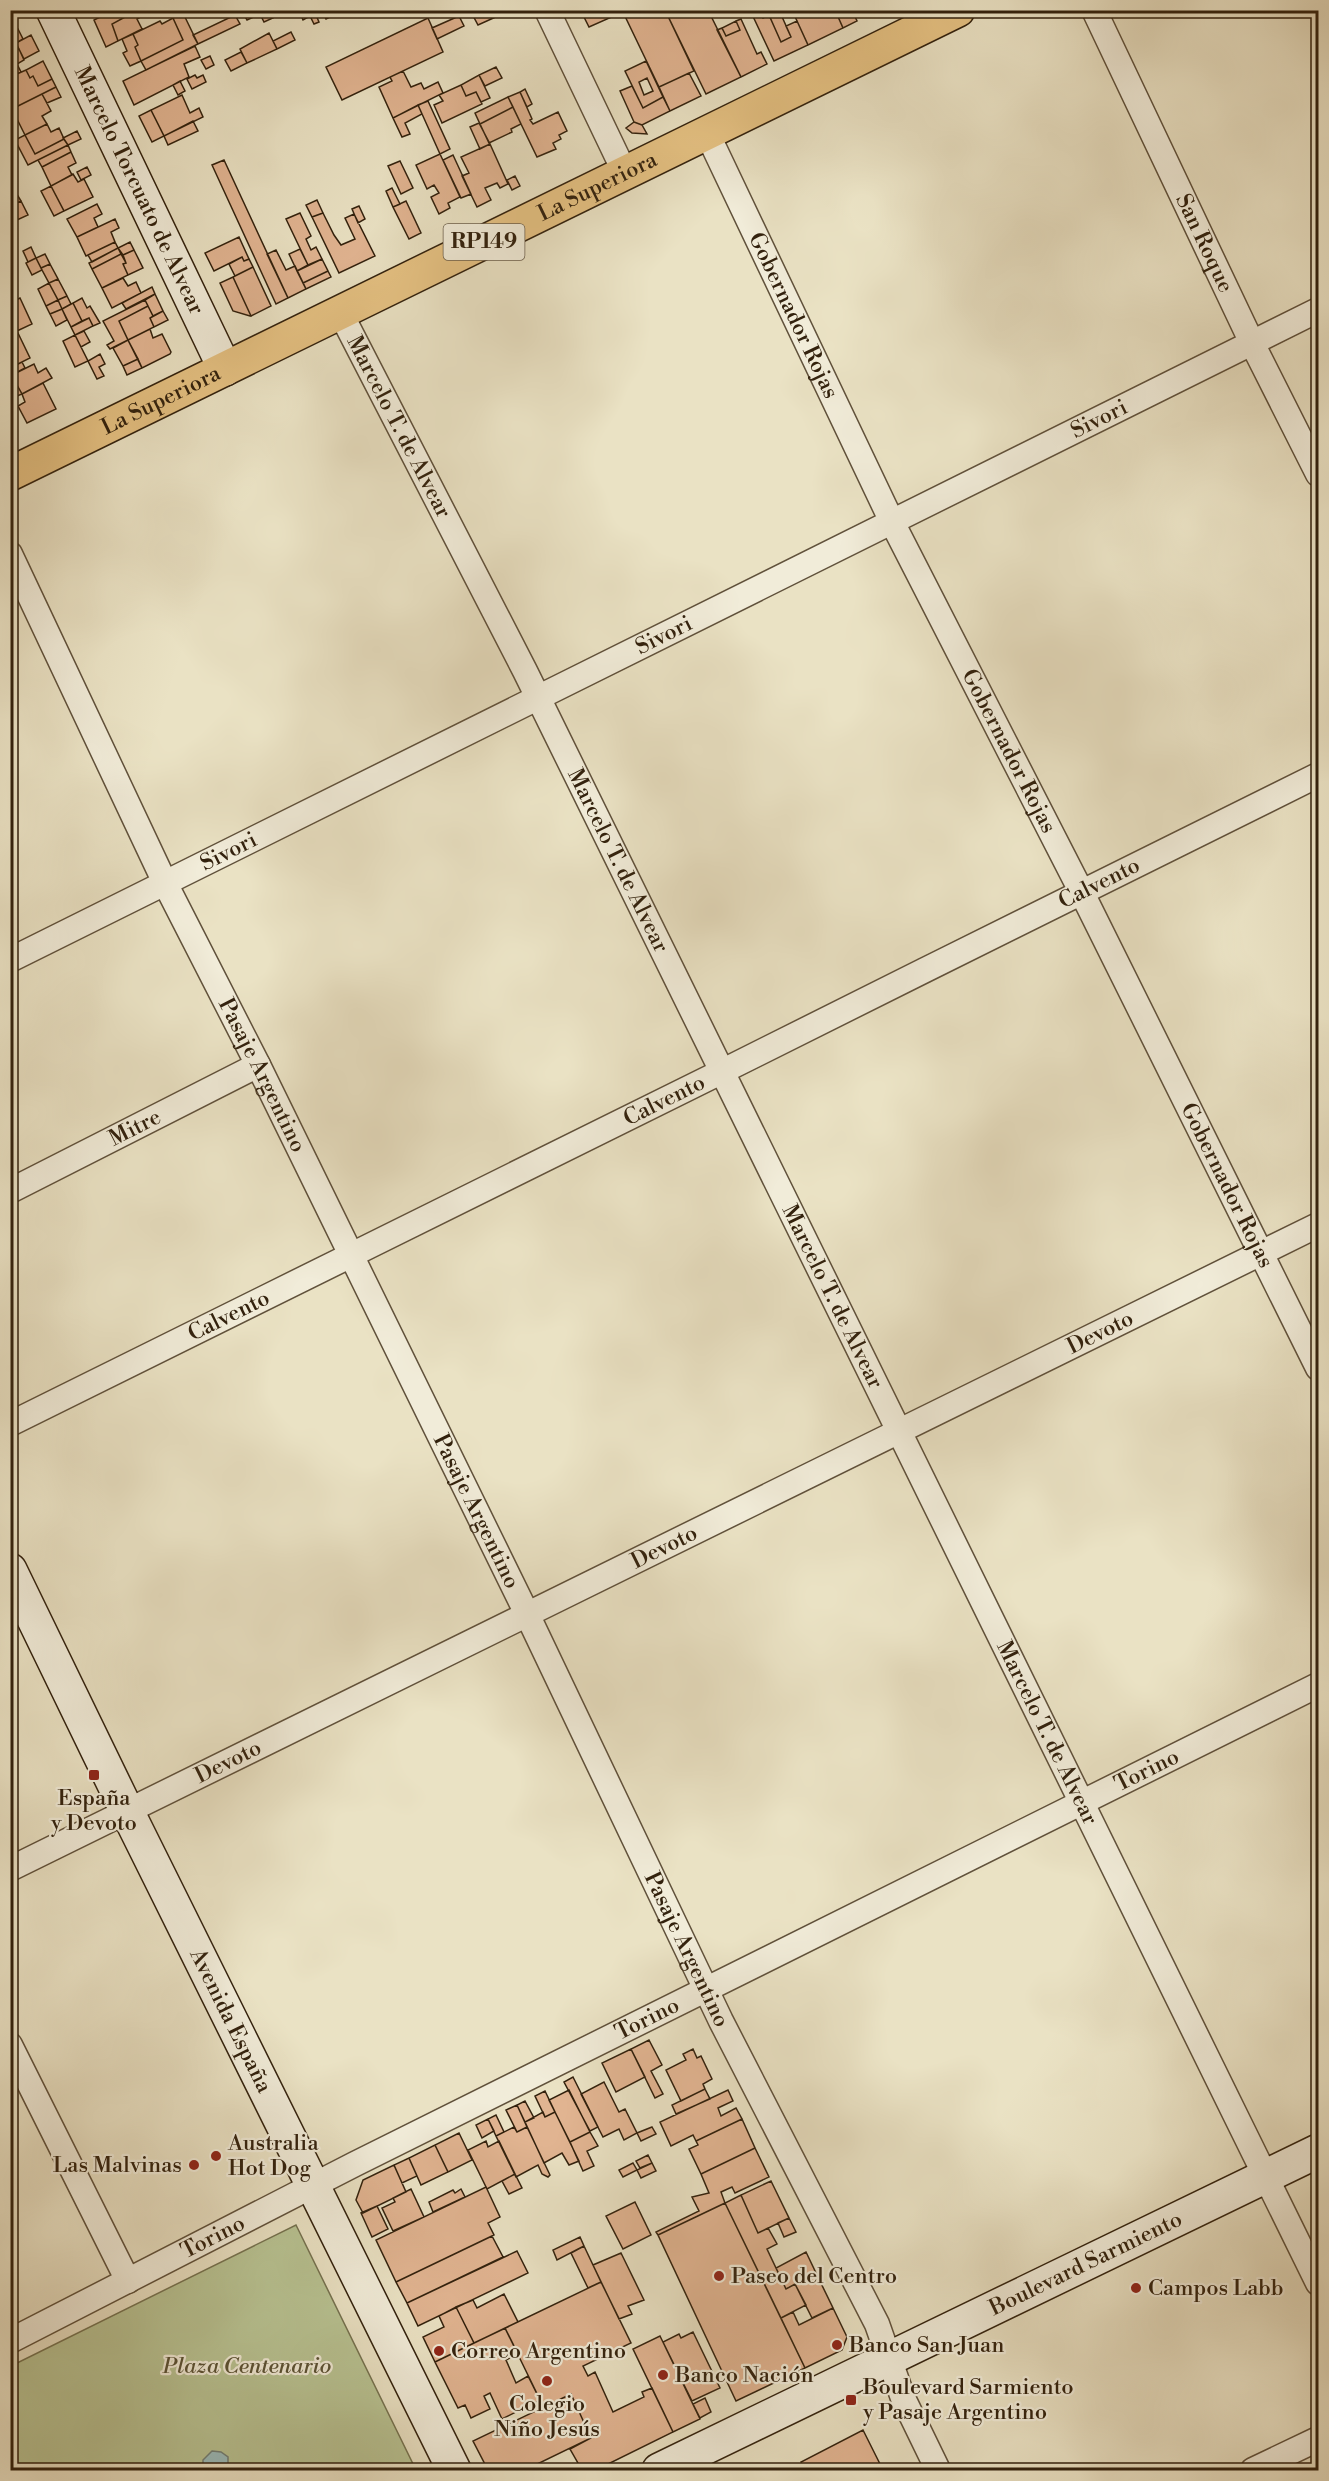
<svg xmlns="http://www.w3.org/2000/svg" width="1329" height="2481" font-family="'Libre Bodoni',serif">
<rect width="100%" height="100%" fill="#eae2c4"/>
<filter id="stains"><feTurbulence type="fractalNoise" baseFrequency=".00333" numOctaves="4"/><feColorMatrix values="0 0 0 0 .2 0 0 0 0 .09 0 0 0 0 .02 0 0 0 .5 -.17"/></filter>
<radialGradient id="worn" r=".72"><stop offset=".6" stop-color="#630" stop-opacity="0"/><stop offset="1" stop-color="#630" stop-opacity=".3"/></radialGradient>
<path fill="#b8c393" stroke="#757250" stroke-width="1.5" d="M296,2225l120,245h-396l-9,-19v-85z"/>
<path fill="#9abcbc" stroke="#707e76" stroke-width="1.5" d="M212,2451l9,1 7,5v13h-25v-10z"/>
<path fill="#e1b491" stroke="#32210d" stroke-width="1.5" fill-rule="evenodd" d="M105,10h33l-26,14 6,17 -12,6 -12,-27 12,-6z
M138,10h4l2,5 -7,4 5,10 -24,12 -6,-17z
M258,10l2,4 -13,6 -5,-9z
M258,10h11l4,8 -9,4z
M299,10h34l1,5 -8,4 -4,-8 -6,4 3,7 -5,2 -4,-8 -7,4z
M470,10h39v1l-31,14z
M590,10h32l1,2 -34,15 -5,-10 7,-4z
M622,10h43l29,61 -35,16z
M665,10h43l33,67 -35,17z
M750,10h10l3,8 6,-3 12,27 10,-5 -5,-11 11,-5 11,24 -34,16z
M779,10l12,27 -10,5 -12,-27z
M792,10h43l8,18 -35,17z
M835,10h17l5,11 -14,7z
M183,13l15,31 -52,26 -5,-9 42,-21 -10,-22z
M235,15l5,9 -42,20 -5,-9z
M459,16l5,10 -27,13 -5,-11z
M173,18l10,22 -42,21 -6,-14 3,-2 -5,-11 27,-13 2,3z
M428,18l15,34 -101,48 -16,-33z
M741,19l16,35 4,-2 6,12 -26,13 -24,-47 5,-2 4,8 14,-6 -4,-9z
M736,21l4,9 -14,6 -4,-8z
M10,22l5,9 3,-2 5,10 -7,4 -6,-12z
M291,32l4,8 -18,9 -4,-8z
M269,33l8,16 -30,14 -7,-14z
M133,34l5,11 -3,2 6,14 -11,5 -7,-13 4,-2 -5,-12z
M31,35l8,16 -15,8 -8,-16z
M195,46l5,11 -16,7 5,13 -55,28 -11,-24z
M19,49l5,11 -7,4 4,8 -11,5v-24z
M241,52l6,11 -16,8 -6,-11z
M210,56l4,9 -8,4 -5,-9z
M43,61l9,18 -14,7 -5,-10 -3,2 -4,-8z
M646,61l17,36 -20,11 -18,-37zM647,78l6,13 -9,4 -5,-13z
M496,67l6,11 -17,8 -6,-11z
M26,70l4,8 3,-2 5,10 14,-7 4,8 -44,22 -2,-32z
M403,71l8,16 10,-4 3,6 14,-7 5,11 -50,25 -14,-31 13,-6 -2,-4z
M689,73l12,23 -31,15 -11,-24z
M195,75l2,3 6,-3 3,7 -14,7 -5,-10z
M479,75l11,23 -9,4 -5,-10 -10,4 -5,-11z
M180,81l5,10 -7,4 -5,-10z
M461,85l5,11 10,-4 6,12 -40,19 -8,-18 9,-4 -4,-6z
M632,86l11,22 20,-11 7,14 -28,14 -8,-3 -14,-31z
M56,87l5,10 -14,6 -5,-9z
M525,89l7,15 -5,3 -7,-15z
M520,92l12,27 -2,1 3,4 25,-12 9,19 -8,4 2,4 -8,4 3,6 -19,8 -29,-60z
M42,94l9,17 -9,5 5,8 -22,11 -13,-26z
M182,95l8,18 9,-5 4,9 -39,19 -13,-26z
M508,97l5,10 -33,17 -5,-11z
M428,101l22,48 -10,5 -22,-49z
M418,105l4,9 -17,9 5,11 -8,3 -9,-19z
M513,107l8,17 -10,5 1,3 -23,11 -9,-19z
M151,110l13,26 -12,6 -13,-26z
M193,121l5,10 -30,14 -4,-9z
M634,122l8,3 5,9 -15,-1 -6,-5z
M479,123l11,21 -10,5 -10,-22z
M47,124l4,8 8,-4 5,11 -29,15 -10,-19z
M77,131l4,8 -13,6 -5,-7z
M25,135l10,19 29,-15 4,6 -40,20 -13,-25z
M490,144l18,40 -8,4 -3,-5 -12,5 6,12 -14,7 -15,-31 7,-3 -8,-16z
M68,145l3,7 -29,15 -4,-7z
M71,152l5,11 -8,4 4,8 -21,11 -9,-19z
M440,154l20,43 -12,6 2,5 -11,6 -8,-17 8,-4 -5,-8 -7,4 -11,-24z
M453,155l18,39 -10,4 -18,-38z
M224,160l64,138 -12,6 -64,-139z
M400,161l13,27 -12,6 -13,-28z
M87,167l4,8 -10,5 -4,-8z
M73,174l5,8 6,-3 9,18 -29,14 -13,-25z
M515,176l5,10 -8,4 -5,-10z
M10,183l11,18 -11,5z
M51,186l13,25 -10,5 -13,-25z
M392,188l8,16 -7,3 -7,-16z
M317,200l6,13 -11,4 -6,-12z
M21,201l7,14 -11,5 -7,-14z
M406,201l15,32 -12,6 -16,-32z
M97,204l5,10 -8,4 4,9 -21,10 -10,-18z
M359,206l6,13 -7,4 -6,-14z
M300,213l11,23 -5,3 5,11 5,-3 6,12 -14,6 -22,-46z
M323,213l11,22 7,10 14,-6 -10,-21 9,-4 21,42 -36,17 -27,-56z
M115,219l4,9 -8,4 4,10 -29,14 -9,-19z
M239,237l10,22 -5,2 -2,-4 -28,14 -9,-18z
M115,242l3,6 -26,14 -4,-7z
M130,242l4,8 -11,5 -5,-7z
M31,247l5,11 -8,4 -5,-11z
M118,248l3,6 -29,15 -3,-6z
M300,249l8,16 -11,6 -8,-17z
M134,250l9,18 -15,7 -5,-11 3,-1 -3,-8z
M276,250l10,20 9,-4 11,23 -18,9 -21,-44z
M45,254l5,10 -9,4 -5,-10z
M121,254l5,9 -3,1 5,11 -26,13 -10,-19z
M242,257l2,4 5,-2 4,8 -18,9 -6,-12z
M36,258l6,12 -10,5 -6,-12z
M322,259l6,12 -25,12 -6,-12z
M50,264l8,15 -9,4 -8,-15z
M253,267l18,39 -20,10 -18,-39z
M328,271l3,6 -25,12 -3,-6z
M233,277l18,39h-1l-17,-5 -13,-28z
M123,278l5,8 8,-4 5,11 -29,15 -10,-20z
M58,279l9,17 -9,4 -9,-17z
M49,283l9,17 -12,6 -8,-17z
M152,287l3,7 -29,15 -4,-6z
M155,294l8,17 -10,5 -8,-16z
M67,296l4,8 -9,5 -4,-9z
M20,298l12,26 -15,7 -7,-12v-16z
M82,298l5,10 3,-2 10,17 -7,3 -4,-8 -7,3 -9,-18z
M58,300l4,9 -12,5 -4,-8z
M145,300l3,6 -29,15 9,19 -18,9 -3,-4 7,-4 -11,-20z
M73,303l9,18 -11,6 -9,-18z
M148,306l5,10 -3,2 4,9 -26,13 -9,-19z
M62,309l5,11 -11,6 -6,-12z
M163,311l5,9 -14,7 -4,-9z
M89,318l4,8 -18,9 -4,-8z
M150,329l3,9 9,-4 9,18 -1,2 -28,14 -14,-28z
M17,331l13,27 -20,10v-33z
M84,331l6,11 -9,5 -6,-12z
M75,335l13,26 -13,6 -12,-26z
M128,340l10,19 -15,7 -10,-18z
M100,354l5,10 -6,3 5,9 -7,3 -9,-18z
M138,359l4,9 -15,7 -4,-9z
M22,362l3,6 -15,8v-8z
M34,364l4,9 8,-5 6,10 -30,16 -5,-9 -7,4v-13z
M43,383l13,26 -29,14 -9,-17 7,-4 -3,-8z
M17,385l5,9 -12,5v-10z
M649,2040l13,25 -11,6 12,23 -8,4 -24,-49z
M631,2049l14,28 -29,15 -14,-29z
M693,2049l4,9 4,-2 11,23 -9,5 2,5 -24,12 -15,-31 20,-10 -3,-6z
M573,2077l25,50 -8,4 -26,-49z
M604,2082l15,30 6,-3 12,24 -13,7 -5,-11 -16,8 -22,-43z
M705,2089l5,10 -34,15 -4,-9z
M569,2090l21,42 -20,10 -21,-42z
M728,2090l5,11 -15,7 3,8 15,-8 6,11 -46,22 -3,-6 -22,11 -11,-24z
M545,2091l10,21 -10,5 -10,-21z
M525,2101l9,17 -9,4 -8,-17z
M517,2105l10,22 -10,5 -11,-22z
M543,2112l2,5 10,-5 24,49 -10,4 -7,-12 -18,10 -19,-41z
M496,2115l8,17 -8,4 -8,-17z
M488,2119l6,12 -12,7 -6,-13z
M742,2119l13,29 -54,26 -12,-25 9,-4 -2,-4z
M514,2127l3,5 10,-5 23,48 -2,2 -6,-3 -4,-9 -22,12 -20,-41z
M652,2127l4,7 -15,7 -4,-8z
M590,2132l8,14 -11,5 7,15 -11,5 -13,-29z
M459,2133l13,27 -24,12 -13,-27z
M486,2141l2,6 11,-6 16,33 -28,15 -19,-39z
M435,2145l13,27 -27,13 -12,-27z
M755,2148l14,29 -34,16 -3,-6 -11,5 4,11 -67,32 -2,-3 43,-21 -7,-14 17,-4 -8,-19z
M648,2155l4,8 -12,5 -4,-7z
M409,2158l8,18 -15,7 -8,-18z
M633,2163l4,7 -14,7 -4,-7z
M652,2163l4,8 -15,7 -4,-8z
M394,2165l12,27 -43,21 -7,-13 7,-20z
M515,2174l7,14 -13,6 -7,-13z
M771,2181l18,37 -31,15 -17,-38z
M486,2187l14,30 -12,6 6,12 -98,47 -20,-42z
M411,2189l13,28 -31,14 -11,-23 13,-6 -2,-4z
M461,2189l4,8 -32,15 -4,-10 24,-12 2,3z
M741,2195l17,38 10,-5 9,16 -10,5 19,40 9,-5 11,21 -25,13 -56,-115z
M635,2202l16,33 -28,14 -17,-33z
M725,2203l80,165 -69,33 -78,-166z
M377,2206l11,23 -16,8 -11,-24z
M789,2218l7,14 -12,5 -6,-14z
M492,2236l11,21 -96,46 -11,-21z
M580,2237l4,9 -27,14 -4,-10z
M584,2246l17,36 -13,6 -17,-35z
M517,2251l11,22 -110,53 -11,-23z
M806,2252l10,21 -30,16 -10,-21z
M621,2253l23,47 -16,6 4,8 -13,5 -26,-54z
M816,2273l17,35 -21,10 -17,-34z
M601,2282l30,61 -48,23 5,10 7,-4 18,40 31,-15 -2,-5 10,-4 21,44 -77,38h-14l-12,-21 21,-11 -20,-44 -27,14 -39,-80z
M504,2294l14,28 -44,21 -18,-36 17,-7 4,8z
M456,2307l18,36 -39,19 -12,-25 21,-10 -5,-11z
M833,2308l14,29 -5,13 -37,18 -24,-50 12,-6 6,13z
M505,2328l13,26 -12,6 10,23 12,-7 12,24 -38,19 -12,-26 -6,3 6,13 -19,9 -6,-13 -7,3 -23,-46z
M693,2332l27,56 -28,13 -29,-59 16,-8 2,4z
M660,2336l40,83 -27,13 -40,-83z
M571,2394l20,44 -66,32h-37l-15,-29z
M705,2398l6,14 -11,6 -7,-14z
M863,2430l20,40h-78l-4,-8z"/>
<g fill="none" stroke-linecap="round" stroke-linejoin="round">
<g stroke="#60513b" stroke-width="27">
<g id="street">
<path d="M547,10l78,163"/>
<path id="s1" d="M1094,10l158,333 66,131"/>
<path id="s2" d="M707,133l185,389 189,369 237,477"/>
<path id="s3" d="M340,312l185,359 793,1612"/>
<path id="s4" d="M10,554l155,329 93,182 269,549 194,407 156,303 26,74 35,72"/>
<path id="s5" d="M10,960l1308,-650"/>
<path id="s6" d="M10,1191l248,-126"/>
<path id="s7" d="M10,1424c239,-119 478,-236 717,-355 197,-98 394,-198 591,-294"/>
<path id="s8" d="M10,1869l1308,-644"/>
<path d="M10,2045l118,236"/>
<path id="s9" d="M10,2341l345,-177 963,-479"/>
<path d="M1253,2470l65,-31"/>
</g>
</g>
<g stroke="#32210d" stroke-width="36">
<g id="secondary">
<path id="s10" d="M53,10l172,359"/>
<path id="s11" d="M10,1570l117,241 327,659"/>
<path id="s12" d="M659,2470l659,-319"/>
</g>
</g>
<g stroke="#32210d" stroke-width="36">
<g id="primary">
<path id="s13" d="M10,474l948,-464"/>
</g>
</g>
<use href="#street" stroke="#f1ecd9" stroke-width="24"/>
<use href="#secondary" stroke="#f1ecd9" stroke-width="33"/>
<use href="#primary" stroke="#e5c182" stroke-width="33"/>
</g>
<g fill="#8f2418" stroke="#f1ecd9" stroke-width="2">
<rect x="88" y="1769" width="12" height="12" rx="3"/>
<circle cx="216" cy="2156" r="6"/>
<circle cx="194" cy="2165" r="6"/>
<circle cx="719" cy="2276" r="6"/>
<circle cx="1136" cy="2288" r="6"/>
<circle cx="837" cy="2345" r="6"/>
<circle cx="439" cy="2351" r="6"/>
<circle cx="663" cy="2375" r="6"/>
<circle cx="547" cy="2381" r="6"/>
<rect x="845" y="2394" width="12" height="12" rx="3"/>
</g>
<g text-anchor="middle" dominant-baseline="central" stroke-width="4.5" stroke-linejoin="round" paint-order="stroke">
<rect fill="#f1ecd9" stroke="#6b5e4a" stroke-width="1.5" x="443.5" y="224" width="81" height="36" rx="4.5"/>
<g font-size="21" font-weight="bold" fill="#32210d">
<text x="484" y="242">RP149</text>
</g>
<g font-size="22" fill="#32210d" stroke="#f1ecd9">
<text stroke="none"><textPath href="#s13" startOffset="654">La Superiora</textPath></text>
<text stroke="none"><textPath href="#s10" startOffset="200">Marcelo Torcuato de Alvear</textPath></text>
<text stroke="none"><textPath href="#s1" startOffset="258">San Roque</textPath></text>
<text stroke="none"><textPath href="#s2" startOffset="202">Gobernador Rojas</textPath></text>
<text stroke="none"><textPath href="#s13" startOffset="168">La Superiora</textPath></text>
<text stroke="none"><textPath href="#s5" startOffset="1216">Sivori</textPath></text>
<text stroke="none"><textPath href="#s3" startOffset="129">Marcelo T. de Alvear</textPath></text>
<text stroke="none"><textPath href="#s5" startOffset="730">Sivori</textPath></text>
<text stroke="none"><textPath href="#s2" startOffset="688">Gobernador Rojas</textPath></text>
<text stroke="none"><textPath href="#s5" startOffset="244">Sivori</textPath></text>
<text stroke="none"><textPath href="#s3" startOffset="615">Marcelo T. de Alvear</textPath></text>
<text stroke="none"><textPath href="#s7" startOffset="1216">Calvento</textPath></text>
<text stroke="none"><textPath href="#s4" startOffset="579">Pasaje Argentino</textPath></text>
<text stroke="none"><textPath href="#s7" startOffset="730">Calvento</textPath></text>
<text stroke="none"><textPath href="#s6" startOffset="140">Mitre</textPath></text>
<text stroke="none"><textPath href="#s2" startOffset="1174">Gobernador Rojas</textPath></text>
<text stroke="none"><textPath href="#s3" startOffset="1101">Marcelo T. de Alvear</textPath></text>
<text stroke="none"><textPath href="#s7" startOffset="244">Calvento</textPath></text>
<text stroke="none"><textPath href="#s8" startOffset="1215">Devoto</textPath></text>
<text stroke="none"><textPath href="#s4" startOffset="1065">Pasaje Argentino</textPath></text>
<text stroke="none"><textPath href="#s8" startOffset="729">Devoto</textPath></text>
<text stroke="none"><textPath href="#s3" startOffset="1587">Marcelo T. de Alvear</textPath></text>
<text stroke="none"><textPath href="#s8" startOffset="243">Devoto</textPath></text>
<text stroke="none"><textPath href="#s9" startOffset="1272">Torino</textPath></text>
<text stroke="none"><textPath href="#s4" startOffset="1551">Pasaje Argentino</textPath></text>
<text stroke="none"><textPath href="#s9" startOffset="714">Torino</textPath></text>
<text stroke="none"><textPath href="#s11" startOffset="502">Avenida España</textPath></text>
<text stroke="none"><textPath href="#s9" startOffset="228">Torino</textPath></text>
<text stroke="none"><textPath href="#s12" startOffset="474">Boulevard Sarmiento</textPath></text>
</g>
<g font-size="22" fill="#32210d" stroke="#f1ecd9" text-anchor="start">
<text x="94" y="1798" text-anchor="middle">España<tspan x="94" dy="25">y Devoto</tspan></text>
<text x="228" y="2143">Australia<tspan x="228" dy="25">Hot Dog</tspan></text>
<text x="182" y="2165" text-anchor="end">Las Malvinas</text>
<text x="731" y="2276">Paseo del Centro</text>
<text x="1148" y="2288">Campos Labb</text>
<text x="849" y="2345">Banco San Juan</text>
<text x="451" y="2351">Correo Argentino</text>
<text x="675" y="2375">Banco Nación</text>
<text x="863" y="2387">Boulevard Sarmiento<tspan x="863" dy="25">y Pasaje Argentino</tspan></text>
<text x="547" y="2404" text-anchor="middle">Colegio<tspan x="547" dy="25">Niño Jesús</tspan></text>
</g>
<g font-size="22" font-style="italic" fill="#5a5235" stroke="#f1ecd9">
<text x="247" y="2366">Plaza Centenario</text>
</g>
</g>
<rect width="1329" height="2481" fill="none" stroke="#eae2c4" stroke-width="36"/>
<rect x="12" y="12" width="1305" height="2457" fill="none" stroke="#32210d" stroke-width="3"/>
<rect x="18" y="18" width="1293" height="2445" fill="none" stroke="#32210d" stroke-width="1.5"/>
<rect width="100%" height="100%" filter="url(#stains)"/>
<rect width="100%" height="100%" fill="url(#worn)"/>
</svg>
